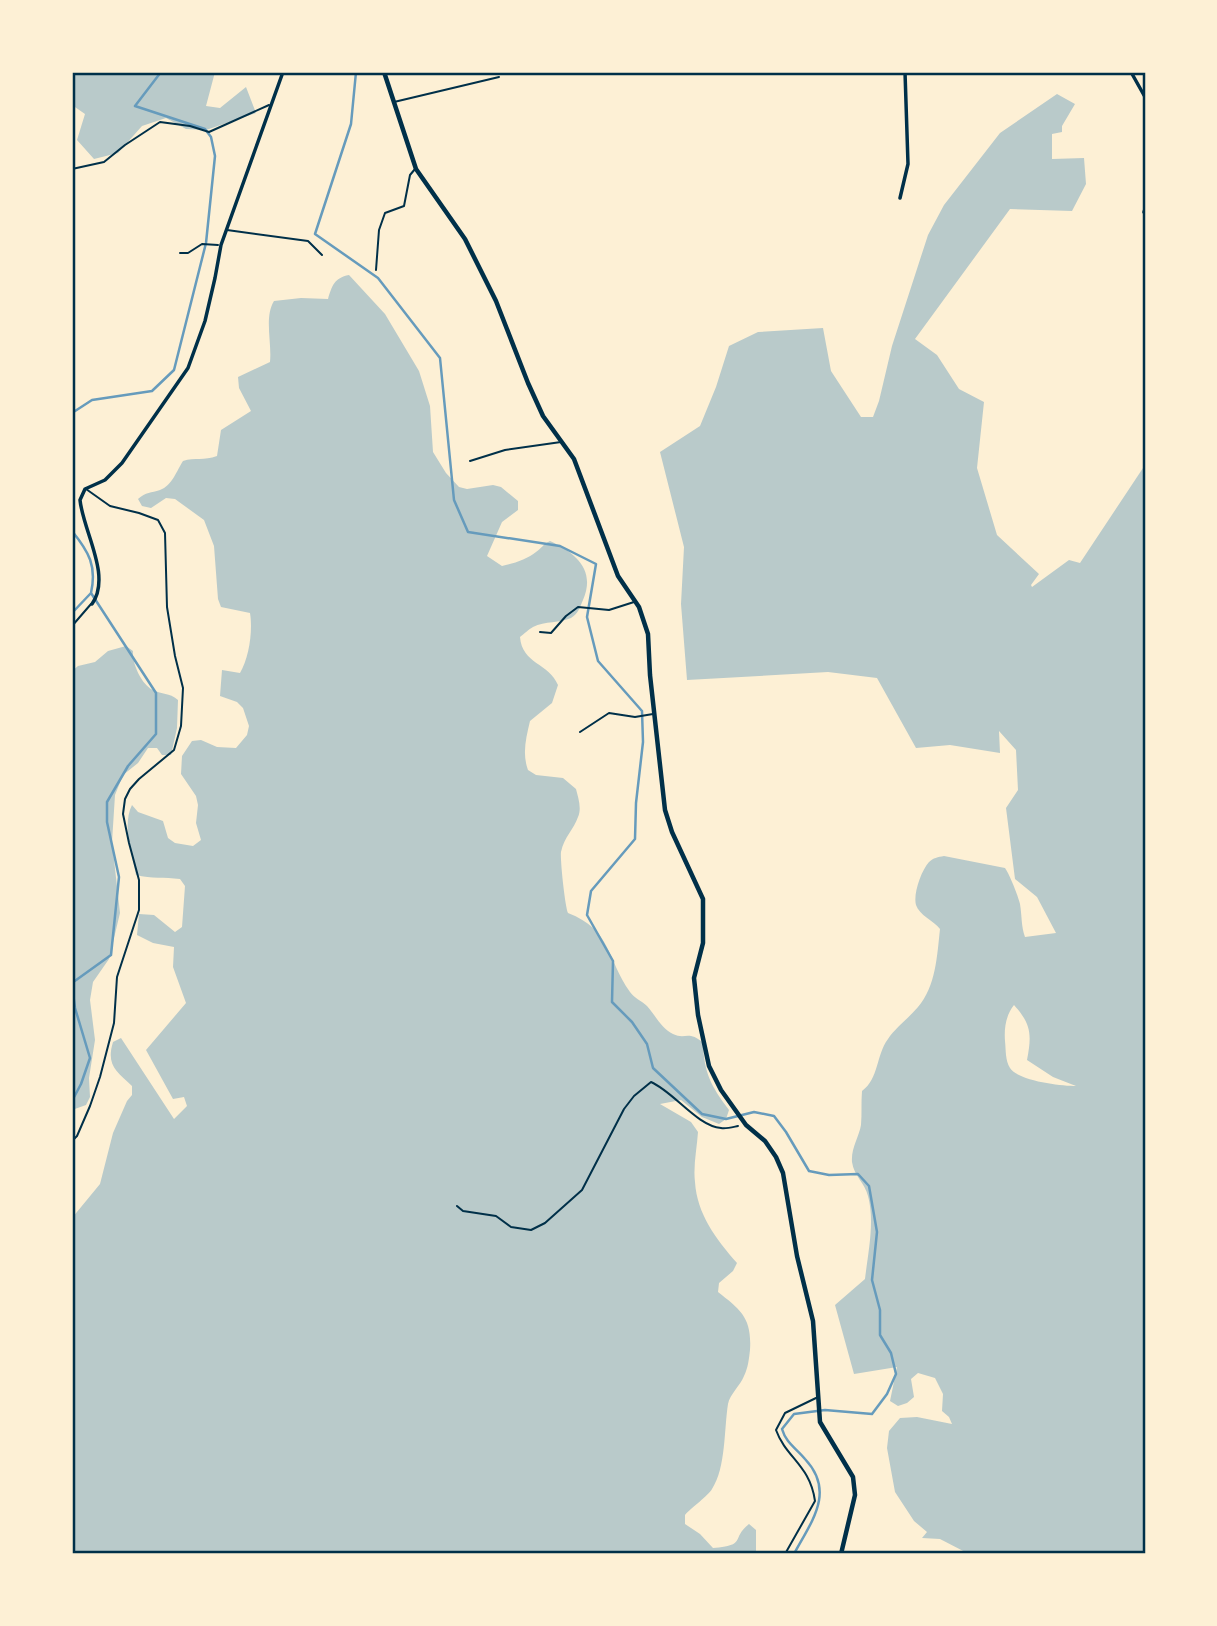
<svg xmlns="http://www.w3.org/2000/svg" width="1217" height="1626" font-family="Ubuntu,sans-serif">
<rect width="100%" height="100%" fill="#fdf0d5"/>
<path fill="#b9caca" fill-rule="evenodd" d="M72,72h143l-9,34 14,2 26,-21 10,26 -50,17 -20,-1 -20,-11 -24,8 -24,27 -24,6 -17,-19 8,-26 -13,-9z
M1057,94l18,10 -13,22v6l-10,2v25l32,-1 2,26 -14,27 -62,-2 -95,130 22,16 22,34 25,13 -7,66 20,67 42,39 -8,11 1,2 37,-27 11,3 65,-98v1089h-176l-29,-15 -18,-1 5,-6 -13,-11 -19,-29 -8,-44 2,-17 11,-13 17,-1 35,7 -3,-7 -7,-6 1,-17 -8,-16 -17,-5 -7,6 3,18 -7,6 -9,3 -8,-5 7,-34 -43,7 -19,-69 30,-26c3,-26 10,-58 3,-83 -3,-13 -14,-20 -16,-34 -1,-14 7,-25 9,-37 1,-11 0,-23 1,-34 17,-12 14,-36 26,-52 8,-12 21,-21 30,-32 18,-21 19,-51 22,-78 -6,-8 -21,-14 -24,-24 -3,-11 5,-34 13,-43 4,-4 9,-5 15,-6l61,12c5,7 13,28 15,36 2,12 1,22 5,33l31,-4 -19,-36 -22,-18 -9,-71 12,-18 -2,-40 -17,-19 1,22 -50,-8 -34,3 -39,-70 -49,-6 -141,8 -6,-76 3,-57 -24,-95 40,-26 16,-39 13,-41 29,-14 65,-4 8,43 30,46h12l6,-16 13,-55 36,-111 16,-30 56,-72zM1014,1005c17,19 18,29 13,55l26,17 23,9c-15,0 -58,-5 -66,-18 -5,-8 -4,-18 -5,-27 -1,-13 1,-26 9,-36z
M349,275l36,39 34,57 11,35 3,46 13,21 13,14 8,2 26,-4 8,2 17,14v9l-16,12 -15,34 15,10c10,-2 26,-7 34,-14 6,-4 7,-8 14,-11 26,12 46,29 33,59 -3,7 -5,14 -12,18 -11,5 -26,3 -38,9 -4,2 -9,7 -13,10 2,27 29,26 38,48l-6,18 -22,18c-4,17 -8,33 -2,49l8,5 27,3 13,11c2,8 6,19 2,28 -4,12 -14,20 -17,35 -1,7 4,54 7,61 44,17 38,45 62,79 4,6 12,9 17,14 8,9 15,23 26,28 12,6 16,-4 30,9 1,30 8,43 26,67l-3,9 -7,5 -17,-7 -21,-17 -21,4 31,18 7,10c-1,16 -5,34 -3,50 2,32 21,57 42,81l-4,8 -14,12 -1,9c23,18 34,26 32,58 -1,9 -2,18 -6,26 -4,10 -14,18 -16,28 -4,25 -2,64 -16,85 -3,6 -21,19 -27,26v9l15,10 13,14c35,-3 17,-9 36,-24l7,6v24h-684v-336l28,-34 13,-51 14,-32 5,-6v-9c-16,-15 -26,-21 -19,-44l8,-4 53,81 13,-13 -3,-9 -11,2 -27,-49 40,-47 -13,-36 1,-20 -21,-4 -16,-8 2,-21 15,1 21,17 7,-5 3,-41 -5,-7c-16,-2 -28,0 -44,-4 -4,-21 -14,-50 -4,-70l6,7 25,9 5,17 7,5 18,3 8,-6 -5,-17 2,-18 -2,-9 -15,-22 1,-18 10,-15 9,-1 16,7 19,1 11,-13 2,-9 -6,-18 -6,-6 -17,-6 2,-26 18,3c9,-15 13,-42 10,-60l-29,-6 -3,-8 -4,-53 -10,-26 -29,-21 -9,-1 -15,10 -9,-2 -4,-7c8,-7 13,-6 22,-9 12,-4 17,-20 23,-29 12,-4 21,0 34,-5l4,-26 30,-19 -12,-23 -1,-11 32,-15c2,-20 -6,-45 4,-61l27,-3 27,1c4,-13 6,-21 21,-24z
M126,646l7,5c-1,12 8,33 20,39 9,5 16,2 25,10l-1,28 -6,27h-9l-5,-7h-9l-10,15 -15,12 -8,20 -3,47 8,71 -11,46 -16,23 -3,18 5,40 -6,38 1,19 -4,8 -14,5v-439l6,-5 17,-4 13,-11z"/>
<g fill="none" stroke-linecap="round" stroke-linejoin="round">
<path stroke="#669bbc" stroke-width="2.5" d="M356,72l-5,52 -36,110 63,44 62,80 14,142 14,32 92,14 36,18 -9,53 11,44 44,50 1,31 -7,61 -1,36 -44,52 -4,24 26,46 -1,41 20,20 15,22 6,24 49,46 24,5 28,-7 20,4 12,16 23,39 20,4 29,-1 11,12 8,46 -5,48 8,30v25l11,18 5,21 -9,20 -15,20 -47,-4 -31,4 -12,15c4,14 14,19 23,30 31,33 6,63 -11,95
M72,413l20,-13 60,-9 22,-21 32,-127 9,-87 -4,-19 -6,-8 -70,-23 26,-34
M72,531c17,21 25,35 19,62l65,100v41l-28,32 -21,36v20l12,55 -8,78 -39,28
M72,613l19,-20
M72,986l3,22 15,50 -9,26 -9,17"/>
<path stroke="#003049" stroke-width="2" d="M457,1206l6,5 33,5 15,11 20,3 14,-7 37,-33 42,-81 10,-13 17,-14c23,10 46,44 70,46 5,1 12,-1 17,-2"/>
<path stroke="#003049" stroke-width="2" d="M394,102l105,-25
M72,169l32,-7 21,-17 35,-23 30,4 19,6 60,-27
M227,230l81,11 14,14
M180,253h8l14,-9 16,1
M376,270l3,-40 6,-17 19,-7 6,-31 5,-6
M470,461l35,-11 56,-8
M72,626l19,-22
M540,632l11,1 15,-17 12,-9 31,3 25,-8
M580,732l29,-19 26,4 18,-3
M72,1141l5,-5 13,-30 10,-29 14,-54 3,-46 22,-67v-30l-10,-37 -6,-29 2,-15 5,-10 9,-10 35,-29 7,-24 2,-38 -8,-32 -8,-49 -2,-74 -7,-13 -19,-7 -29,-7 -24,-17
M785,1554l30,-53c-5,-36 -29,-43 -39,-71l9,-17 31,-15"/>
<path stroke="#003049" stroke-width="3.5" d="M1131,72l14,25
M900,198l8,-34 -3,-92
M1144,212l1,-3
M92,604c20,-28 -9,-73 -12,-104l5,-11 20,-9 17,-17 66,-95 17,-47 10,-43 6,-33 62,-173"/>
<path stroke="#003049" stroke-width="4.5" d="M384,72l32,97 49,70 31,62 32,82 15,33 31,43 44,117 21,31 9,27 2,41 15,135 7,22 31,67v44l-9,35 4,37 11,51 12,24 25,35 19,16 11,16 7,16 14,83 16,65 7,101 33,55 2,18 -14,59"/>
</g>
<rect width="1217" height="1626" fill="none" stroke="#fdf0d5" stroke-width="147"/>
<rect x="74" y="74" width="1070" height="1478" fill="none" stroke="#003049" stroke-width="2.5"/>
</svg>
